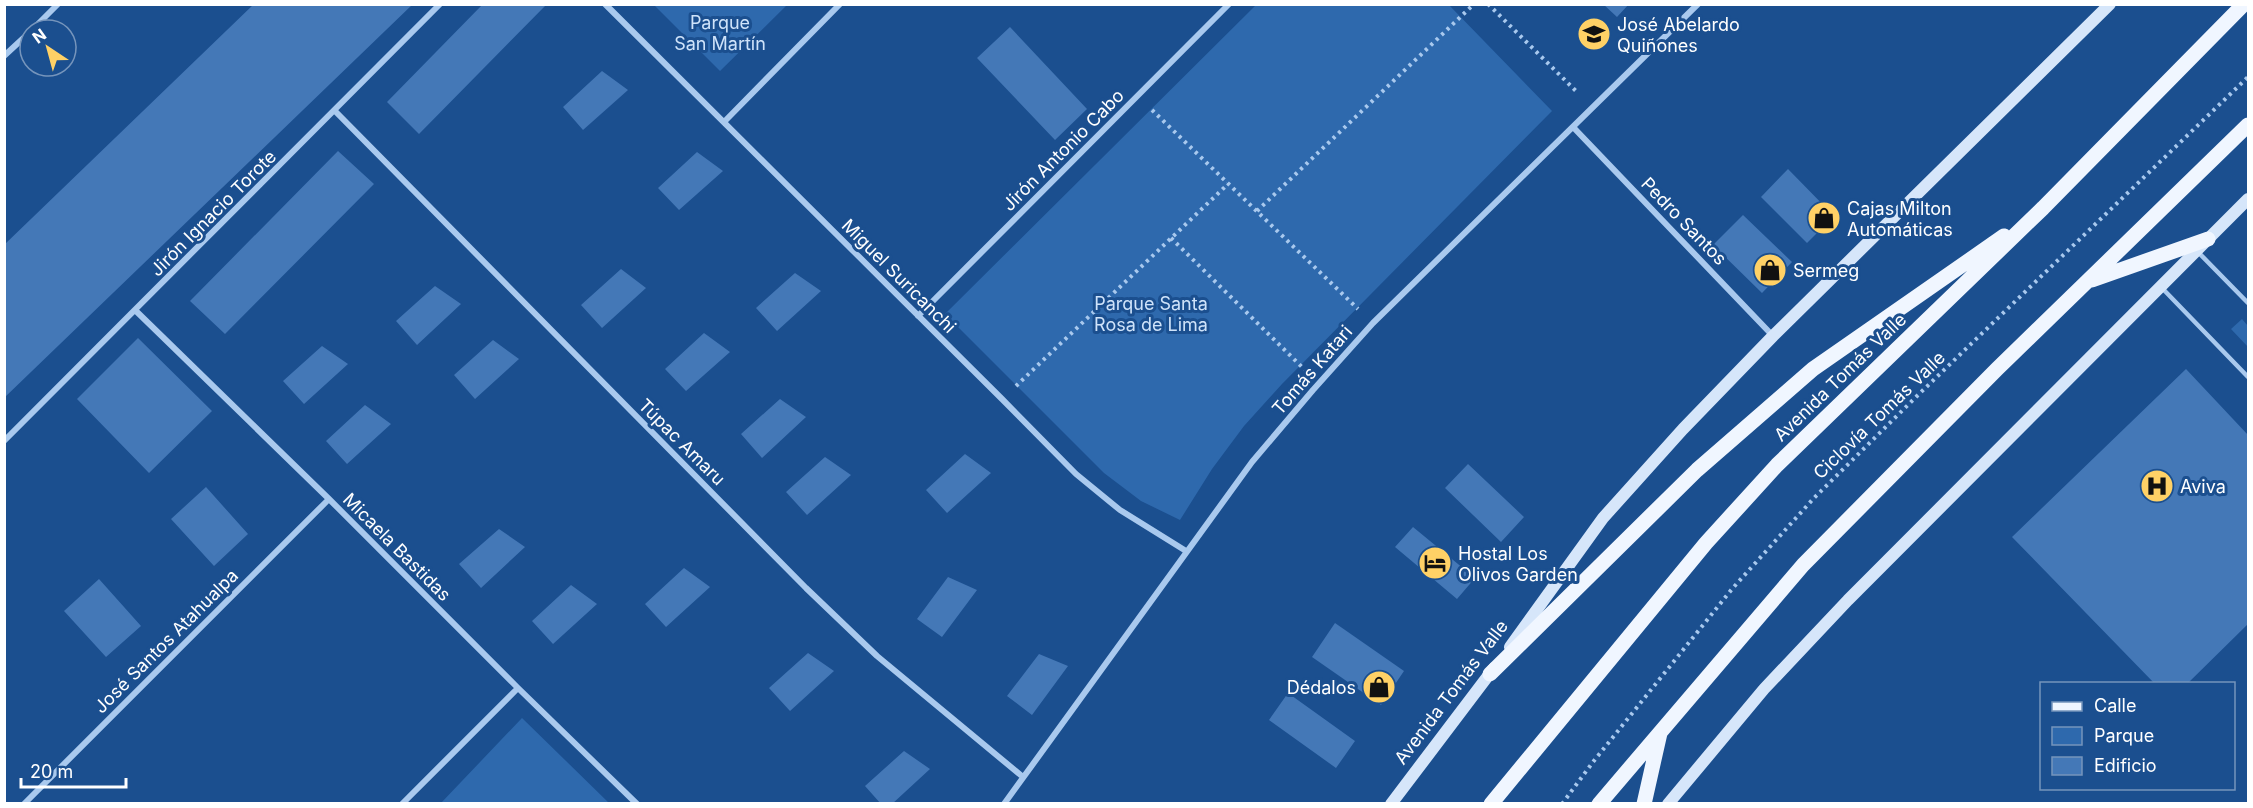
<svg xmlns="http://www.w3.org/2000/svg" width="2253" height="808" font-family="Inter,sans-serif">
<rect width="100%" height="100%" fill="#1b4f8f"/>
<path fill="#2e69ad" d="M654,5h133l-67,66z
M1256,5h193l103,106 -270,273 -38,42 -32,43 -32,51 -39,-19 -37,-28 -159,-159z
M2242,319l6,7v21l-17,-18z
M522,718l87,85h-168z"/>
<path fill="#4478b7" d="M254,4h159l-409,394v-153z
M483,4h64l-128,130 -32,-32z
M1603,4h26l-12,13z
M1010,27l77,82 -32,31 -78,-82z
M602,71l26,19 -45,40 -20,-23z
M338,151l36,33 -149,150 -35,-33z
M697,152l26,19 -44,39 -21,-22z
M1788,169l46,47 -27,27 -46,-46z
M1743,215l49,47 -30,31 -49,-48z
M621,269l25,19 -44,40 -21,-23z
M795,273l26,18 -44,40 -21,-23z
M435,286l26,18 -44,41 -21,-24z
M704,333l26,19 -44,39 -21,-22z
M138,338l74,73 -63,62 -72,-74z
M493,340l26,19 -44,40 -21,-24z
M322,346l26,18 -44,40 -21,-23z
M2186,369l62,66v189l-61,60h-32l-143,-147z
M780,399l26,18 -44,41 -21,-24z
M365,405l26,19 -44,40 -21,-23z
M965,454l26,19 -44,40 -21,-23z
M825,457l26,18 -44,40 -21,-23z
M1468,464l56,53 -23,25 -56,-54z
M206,487l42,47 -34,32 -43,-47z
M1413,527l62,51 -18,21 -62,-52z
M499,529l26,18 -44,41 -22,-24z
M684,568l26,19 -44,40 -21,-23z
M948,577l29,13 -35,47 -25,-18z
M99,579l42,47 -35,31 -42,-46z
M571,585l26,19 -44,40 -21,-23z
M1335,623l69,48 -23,34 -69,-48z
M808,653l26,18 -44,40 -21,-23z
M1039,654l29,12 -36,49 -25,-19z
M1288,693l67,48 -19,27 -67,-48z
M904,751l26,18 -38,35h-11l-16,-18z"/>
<g fill="none" stroke-linecap="round" stroke-linejoin="round">
<path stroke="#a9c9ee" stroke-width="4" stroke-dasharray="3 4.5" stroke-linecap="butt" d="M1488,4l89,88
M1152,110l206,199
M1257,211l217,-207
M1171,238l134,132
M1016,386l212,-202
M1562,804l31,-42 139,-173 82,-91 103,-102 331,-319"/>
<path stroke="#a9c9ee" stroke-width="4.5" d="M2198,252l50,51
M2162,288l86,89"/>
<path stroke="#a9c9ee" stroke-width="6" d="M605,4l397,395 74,75 44,36 66,41
M32,30l26,-26
M4,56l26,-24
M335,111l471,477 71,68 146,121
M724,122l116,-118
M1573,127l200,209
M136,311l193,188 189,189 119,116
M918,316l311,-312
M4,441l436,-437
M24,804l305,-305
M402,804l116,-116
M1004,804l248,-342 61,-72 60,-67 325,-319"/>
<path stroke="#d6e6fa" stroke-width="12" d="M1510,647l93,-129 80,-89 90,-93 337,-332
M1391,804l103,-136
M1668,804l96,-115 84,-89 400,-401"/>
<path stroke="#f0f6ff" stroke-width="15" d="M2092,280l116,-41
M1490,674l207,-204 116,-101 191,-133
M1491,804l215,-261 71,-78 266,-257 201,-204
M1599,804l204,-239 194,-196 251,-244
M1644,804l16,-71"/>
</g>
<defs>
<g id="school-disc" transform="scale(1.725)"><circle r="9.5" fill="#ffd166" stroke="#1b4f8f"/><path d="M0-5L7-2L0 1L-7-2ZM-4 1L0 2.5L4 1V4Q0 6-4 4Z" fill="#111"/></g>
<g id="shop-disc" transform="scale(1.725)"><circle r="9.5" fill="#ffd166" stroke="#1b4f8f"/><path d="M-5-2.5h2.3a2.7 3.5 0 0 1 5.4 0H5L5.5 6h-11ZM-1.5-2.5h3a1.5 2.3 0 0 0-3 0Z" fill="#111"/></g>
<g id="hospital-disc" transform="scale(1.725)"><circle r="9.5" fill="#ffd166" stroke="#1b4f8f"/><path d="M-5-5h3v3.5h4V-5h3V5h-3V1.5h-4V5h-3Z" fill="#111"/></g>
<g id="hotel-disc" transform="scale(1.725)"><circle r="9.5" fill="#ffd166" stroke="#1b4f8f"/><path d="M-6-4.5h1.5V1H6V5H4.5V3h-9V5H-6ZM-4 0a1.8 1.8 0 1 1 3.6 0ZM.5 0V-2.5h3Q6-2.5 6 0Z" fill="#111"/></g>
</defs>
<g fill-rule="evenodd">
<use href="#school-disc" x="1594" y="34"/>
<use href="#shop-disc" x="1824" y="218"/>
<use href="#shop-disc" x="1770" y="270"/>
<use href="#hospital-disc" x="2157" y="486"/>
<use href="#hotel-disc" x="1435" y="563"/>
<use href="#shop-disc" x="1379" y="687"/>
</g>
<g text-anchor="middle" dominant-baseline="central" stroke-width="6" stroke-linejoin="round" paint-order="stroke">
<g font-size="18" fill="#cfe3fa" stroke="#1b4f8f">
<text x="720" y="22">Parque<tspan x="720" dy="21">San Martín</tspan></text>
<text x="1151" y="303">Parque Santa<tspan x="1151" dy="21">Rosa de Lima</tspan></text>
</g>
<g font-size="18" fill="#fff" stroke="#1b4f8f" text-anchor="start">
<text x="1617" y="24">José Abelardo<tspan x="1617" dy="21">Quiñones</tspan></text>
<text x="1847" y="208">Cajas Milton<tspan x="1847" dy="21">Automáticas</tspan></text>
<text x="1793" y="270">Sermeg</text>
<text x="2180" y="486">Aviva</text>
<text x="1458" y="553">Hostal Los<tspan x="1458" dy="21">Olivos Garden</tspan></text>
<text x="1356" y="687" text-anchor="end">Dédalos</text>
</g>
<g font-size="18" fill="#fff" stroke="#1b4f8f">
<text transform="translate(1063 150) rotate(-45)">Jirón Antonio Cabo</text>
<text transform="translate(213 213) rotate(-45)">Jirón Ignacio Torote</text>
<text transform="translate(1684 221) rotate(46)">Pedro Santos</text>
<text transform="translate(899 276) rotate(45)">Miguel Suricanchi</text>
<text transform="translate(1312 370) rotate(-49)">Tomás Katari</text>
<text transform="translate(1840 377) rotate(-44)">Avenida Tomás Valle</text>
<text transform="translate(1879 415) rotate(-44)">Ciclovía Tomás Valle</text>
<text transform="translate(682 442) rotate(45)">Túpac Amaru</text>
<text transform="translate(397 547) rotate(45)">Micaela Bastidas</text>
<text transform="translate(166 641) rotate(-45)">José Santos Atahualpa</text>
<text transform="translate(1451 692) rotate(-53)">Avenida Tomás Valle</text>
</g>
</g>
<rect width="2253" height="808" fill="none" stroke="#ffffff" stroke-width="12"/>
<rect x="2040" y="682" width="195" height="108" fill="#1b4f8f" stroke="#7695bc" stroke-width="1.5"/>
<rect x="2052" y="702" width="30" height="9" fill="#f0f6ff" stroke="#7695bc" stroke-width="1.5"/>
<text x="2094" y="712" font-size="18" fill="#ffffff">Calle</text>
<rect x="2052" y="727" width="30" height="18" fill="#2e69ad" stroke="#7695bc" stroke-width="1.5"/>
<text x="2094" y="742" font-size="18" fill="#ffffff">Parque</text>
<rect x="2052" y="757" width="30" height="18" fill="#4478b7" stroke="#7695bc" stroke-width="1.5"/>
<text x="2094" y="772" font-size="18" fill="#ffffff">Edificio</text>
<g transform="translate(48 48) rotate(324)"><circle r="28" fill="#1b4f8f" stroke="#7695bc" stroke-width="1.5"/>
<path d="M0-4.5L10 22L0 15L-10 22Z" fill="#ffd166"/>
<text y="-9" font-size="16" font-weight="bold" text-anchor="middle" fill="#ffffff">N</text>
</g>
<path d="M21 778v9h105v-9" fill="none" stroke="#ffffff" stroke-width="3"/>
<text x="30" y="778" font-size="18" fill="#ffffff" stroke="#1b4f8f" stroke-width="4.5" paint-order="stroke">20 m</text>
</svg>
